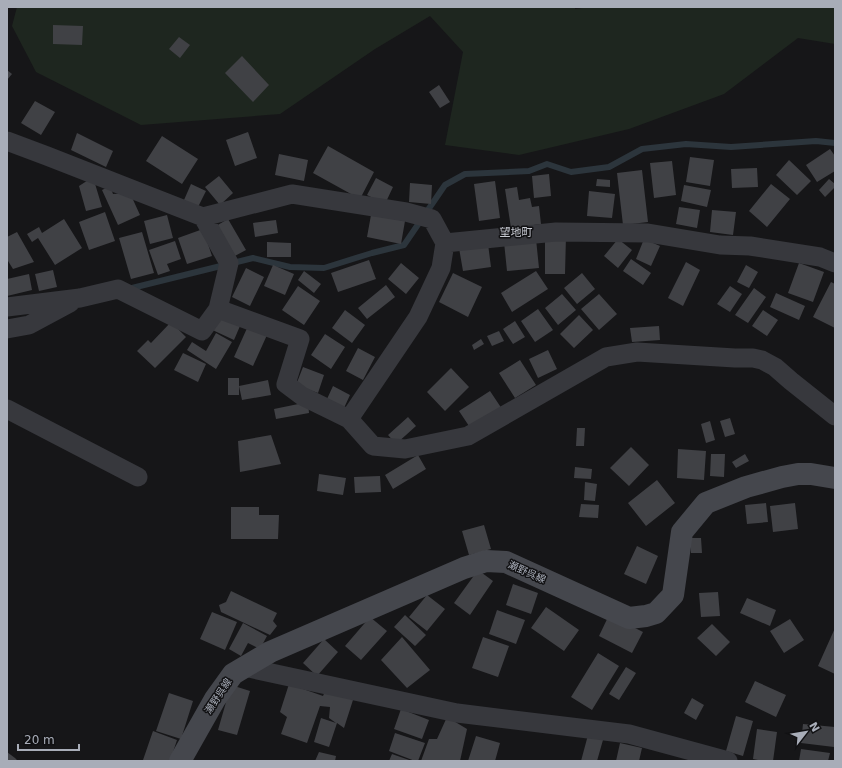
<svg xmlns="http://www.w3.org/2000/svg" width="842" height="768" font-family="'DejaVu Sans','Noto Sans JP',sans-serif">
<rect width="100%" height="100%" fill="#161618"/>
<path fill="#1e261f" d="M17,7h558v2l15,-2h245v37l-37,-6 -74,56 -95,35 -110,26 -74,-10 18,-93 -33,-36 -55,33 -95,65 -139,11 -105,-53 -24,-46z"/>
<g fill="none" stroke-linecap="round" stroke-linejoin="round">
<path stroke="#2c353c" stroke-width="6" d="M128,289l125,-31 37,9 34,1 48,-15 32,-8 41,-60 20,-11 64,-3 18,-7 24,8 38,-5 33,-18 44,-5 45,3 85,-6 19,2"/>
</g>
<path fill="#404145" d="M53,25l30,1 -1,19 -29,-1z
M179,37l11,8 -10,13 -11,-9z
M242,56l27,29 -16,17 -28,-29z
M7,70l5,4 -5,6z
M439,85l11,17 -10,6 -11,-16z
M35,101l20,11 -14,23 -20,-12z
M248,132l9,26 -22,8 -9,-26z
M77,133l36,18 -7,16 -35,-17z
M162,136l36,23 -16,25 -36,-23z
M328,146l46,26 -14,27 -47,-26z
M830,149l5,7v15l-18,11 -11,-17z
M279,154l29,6 -4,21 -29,-6z
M690,157l24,3 -4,26 -24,-4z
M789,160l22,21 -14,14 -21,-20z
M672,161l4,34 -22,3 -4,-35z
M757,168l1,19 -26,1 -1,-19z
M642,170l6,52 -25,3 -6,-52z
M549,174l2,22 -17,2 -2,-22z
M219,176l14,17 -13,12 -15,-18z
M93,177l9,30 -16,4 -7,-25z
M376,178l17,9 -8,17 -18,-9z
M597,179l13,1v7l-14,-1z
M829,179l6,5v3l-10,10 -6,-7z
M495,181l5,37 -21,3 -5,-37z
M410,183l22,2 -1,19 -22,-2z
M191,184l15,7 -8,16 -14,-7z
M771,184l19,15 -23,28 -18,-16z
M684,185l27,5 -4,17 -26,-6z
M110,186l3,8 17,-1 10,22 -22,10 -16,-35z
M517,187l2,13 11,-2 2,9 7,-1 2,18 -30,4 -6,-39z
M589,191l26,3 -3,24 -25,-2z
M679,207l21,3 -3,18 -21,-4z
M712,210l24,2 -3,23 -23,-3z
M105,212l10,29 -26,9 -10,-28z
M167,215l6,23 -23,6 -6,-23z
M371,215l34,6 -4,23 -34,-7z
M64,219l18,29 -27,17 -17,-27 -6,4 -5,-8 12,-7 3,6z
M228,219l18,31 -13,7 -17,-31z
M276,220l2,13 -23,4 -2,-14z
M203,229l9,27 -25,8 -9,-26z
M17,232l17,30 -21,7 -5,-8 -1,1v-25z
M142,232l12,41 -23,6 -12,-41z
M545,235l21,1 -1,38h-20z
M536,239l3,29 -32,3 -3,-29z
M618,239l14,11 -14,18 -14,-12z
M644,239l16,7 -9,20 -15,-7z
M175,241l6,18 -14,5 3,7 -12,4 -9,-25z
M267,242l24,1v14h-24z
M488,244l3,23 -28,4 -4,-23z
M631,259l20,14 -8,12 -20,-14z
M369,260l7,19 -38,13 -7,-19z
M686,262l14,8 -17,36 -15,-8z
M401,263l18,15 -13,16 -18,-15z
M799,263l25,9 -11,30 -25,-9z
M273,265l21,9 -9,21 -21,-9z
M746,265l12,7 -9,16 -12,-6z
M246,268l18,9 -14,29 -18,-9z
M53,270l4,17 -18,4 -4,-17z
M304,271l17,13 -7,9 -16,-13z
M536,271l12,18 -36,23 -11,-19z
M453,273l29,14 -14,30 -29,-15z
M582,273l13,16 -18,15 -13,-16z
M29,274l3,16 -25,6v-17z
M831,282l4,2v44l-22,-11z
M386,285l9,12 -28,22 -9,-11z
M298,286l22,15 -16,24 -22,-15z
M730,286l12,8 -12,18 -13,-8z
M754,288l12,9 -18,26 -13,-8z
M776,293l29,13 -6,14 -29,-13z
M562,294l14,16 -18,15 -13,-17z
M599,294l18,20 -18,16 -18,-21z
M538,309l15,21 -18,12 -14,-21z
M345,310l20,15 -13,18 -20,-15z
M763,310l15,10 -11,16 -15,-10z
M212,313l28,13 -6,14 -28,-13z
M579,315l14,15 -19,18 -14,-14z
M515,321l10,16 -12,7 -10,-15z
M171,322l15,15 -31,31 -18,-17 11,-11 3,3z
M248,326l19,9 -14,31 -19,-9z
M659,326l1,14 -28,2 -2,-14z
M499,331l5,10 -12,5 -5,-10z
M216,333l16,9 -16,27 -29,-19 5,-8 14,9z
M325,334l20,13 -14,22 -20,-14z
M481,339l3,5 -10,6 -2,-5z
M358,348l17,9 -12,23 -17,-9z
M548,350l9,19 -19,9 -9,-19z
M183,353l23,11 -8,18 -24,-12z
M520,360l16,25 -21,13 -16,-25z
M303,367l21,8 -6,18 -22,-8z
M451,368l18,19 -24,24 -18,-19z
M228,378h11v17h-11z
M268,380l3,15 -29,5 -3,-14z
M333,386l17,9 -6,13 -17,-9z
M490,391l12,18 -31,20 -12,-18z
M308,402l1,11 -33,6 -2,-10z
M408,417l8,9 -20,18 -8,-9z
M730,418l5,16 -10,3 -5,-16z
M710,421l5,19 -9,3 -5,-19z
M577,428h8l-1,18h-8z
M271,435l10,29 -41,8 -2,-31z
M631,447l18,18 -20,21 -19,-18z
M678,449l28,2 -2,29 -27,-2z
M711,454h14l-1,23 -14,-1z
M745,454l4,7 -13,7 -4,-6z
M418,455l8,14 -33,20 -8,-14z
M575,467l17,2 -1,10 -17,-1z
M319,474l27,4 -3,17 -26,-4z
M380,476l1,16 -26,1 -1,-16z
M657,480l18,23 -29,23 -18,-23z
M585,482l12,2 -2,17 -11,-1z
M766,503l2,19 -21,2 -2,-19z
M795,503l3,26 -25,3 -3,-26z
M581,504l18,1 -1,13 -19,-1z
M231,507h28v8h20l-1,24h-47z
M484,525l7,24 -22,6 -7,-24z
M690,538h11l1,15h-11z
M637,546l21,10 -12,28 -22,-10z
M478,570l15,11 -23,34 -16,-12z
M513,584l25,9 -7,21 -25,-9z
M231,591l46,22 -4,8 4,5 -7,9 -49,-23 -2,-7 7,-3z
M718,592l2,24 -19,1 -2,-24z
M427,595l18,14 -18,22 -18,-14z
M747,598l29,12 -6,16 -30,-13z
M546,607l33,23 -15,21 -33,-23z
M497,610l28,10 -9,24 -27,-10z
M212,612l25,10 -12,28 -25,-11z
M405,615l21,20 -11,11 -21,-19z
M609,615l34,17 -11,21 -33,-17z
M370,617l17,14 -26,29 -16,-14z
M790,619l14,21 -20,13 -14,-22z
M243,623l24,13 -7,13 -12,-6 -7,13 -12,-7z
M712,624l18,18 -14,14 -19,-18z
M835,628v46l-17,-8z
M402,637l28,33 -23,18 -26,-28z
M483,637l26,9 -11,31 -26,-9z
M324,639l14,13 -21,24 -14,-13z
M598,653l21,13 -27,44 -21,-13z
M626,667l10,6 -17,27 -10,-6z
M755,681l31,14 -10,22 -31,-15z
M289,684l34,12 3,-7 27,11 -9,28 -7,-5 -8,24 -15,-5 7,-24 15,5 -7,-5 1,-11 -10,-1 -13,37 -26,-9 6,-17 -7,-5z
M231,685l19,6 -13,44 -19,-5z
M169,693l24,8 -12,38 -25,-8z
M692,698l12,7 -8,15 -12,-7z
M401,709l28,11 -7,19 -28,-10z
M736,716l17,5 -10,35 -17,-5z
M447,717l20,12 -7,32h-39l8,-22h8z
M803,724l32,3 -1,20 -33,-4z
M757,729l20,3 -4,29h-10l-10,-2z
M153,731l24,9 -7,21h-25l-2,-1z
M395,733l30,10 -7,18h-3l-26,-10z
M588,735l15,5 -6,21h-16z
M476,736l24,7 -5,18h-27z
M620,743l22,5 -3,13h-23z
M801,749l29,4 -2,8h-29z
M7,752l8,6 3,3h-11z
M319,752l17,4 -1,5h-20z
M392,754l20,7h-23z"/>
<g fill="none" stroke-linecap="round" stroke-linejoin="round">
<path stroke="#37383d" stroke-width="19" d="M7,141l40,15 156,61 89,-23 114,18 26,7 13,24 -4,25 -23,49 -69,102
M445,243l111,-11 92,1 72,12 30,1 70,11 15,6
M7,307l73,-9 38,-9 84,42 16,-22 11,-46 -26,-46
M218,309l82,30 -14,45 16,12 47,23 24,27 32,3 63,-13 138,-79 31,-5 98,6h18l9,2 13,7 16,14 44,35
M7,329l22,-4 41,-22
M7,409l131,68
M244,667l213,46 172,21 99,27"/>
<path stroke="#45474d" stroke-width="22" d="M180,761l35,-62 18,-25 37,-22 194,-84 22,-7 20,1 123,56 17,-2 10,-3 17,-18 9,-63 24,-29 40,-16 36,-10 16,-3h13l24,4"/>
</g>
<g text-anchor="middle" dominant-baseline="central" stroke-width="3" stroke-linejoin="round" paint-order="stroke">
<g font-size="10" fill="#a8adb8" stroke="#111113">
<text transform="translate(527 572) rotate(24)">瀬野呉線</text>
<text transform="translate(218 696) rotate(-57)">瀬野呉線</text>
</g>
<g font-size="11" fill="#c9ccd4" stroke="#111113">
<text x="516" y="232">望地町</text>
</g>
</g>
<rect width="842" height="768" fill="none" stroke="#a8adb8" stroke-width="16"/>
<g transform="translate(806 732) rotate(59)" stroke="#111113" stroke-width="3" paint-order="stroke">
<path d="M0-3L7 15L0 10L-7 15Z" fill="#a8adb8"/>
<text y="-6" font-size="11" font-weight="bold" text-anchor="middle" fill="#a8adb8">N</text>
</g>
<path d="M18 744v6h61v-6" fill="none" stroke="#a8adb8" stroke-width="2"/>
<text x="24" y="744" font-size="12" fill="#a8adb8" stroke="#111113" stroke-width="3" paint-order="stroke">20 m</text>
</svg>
